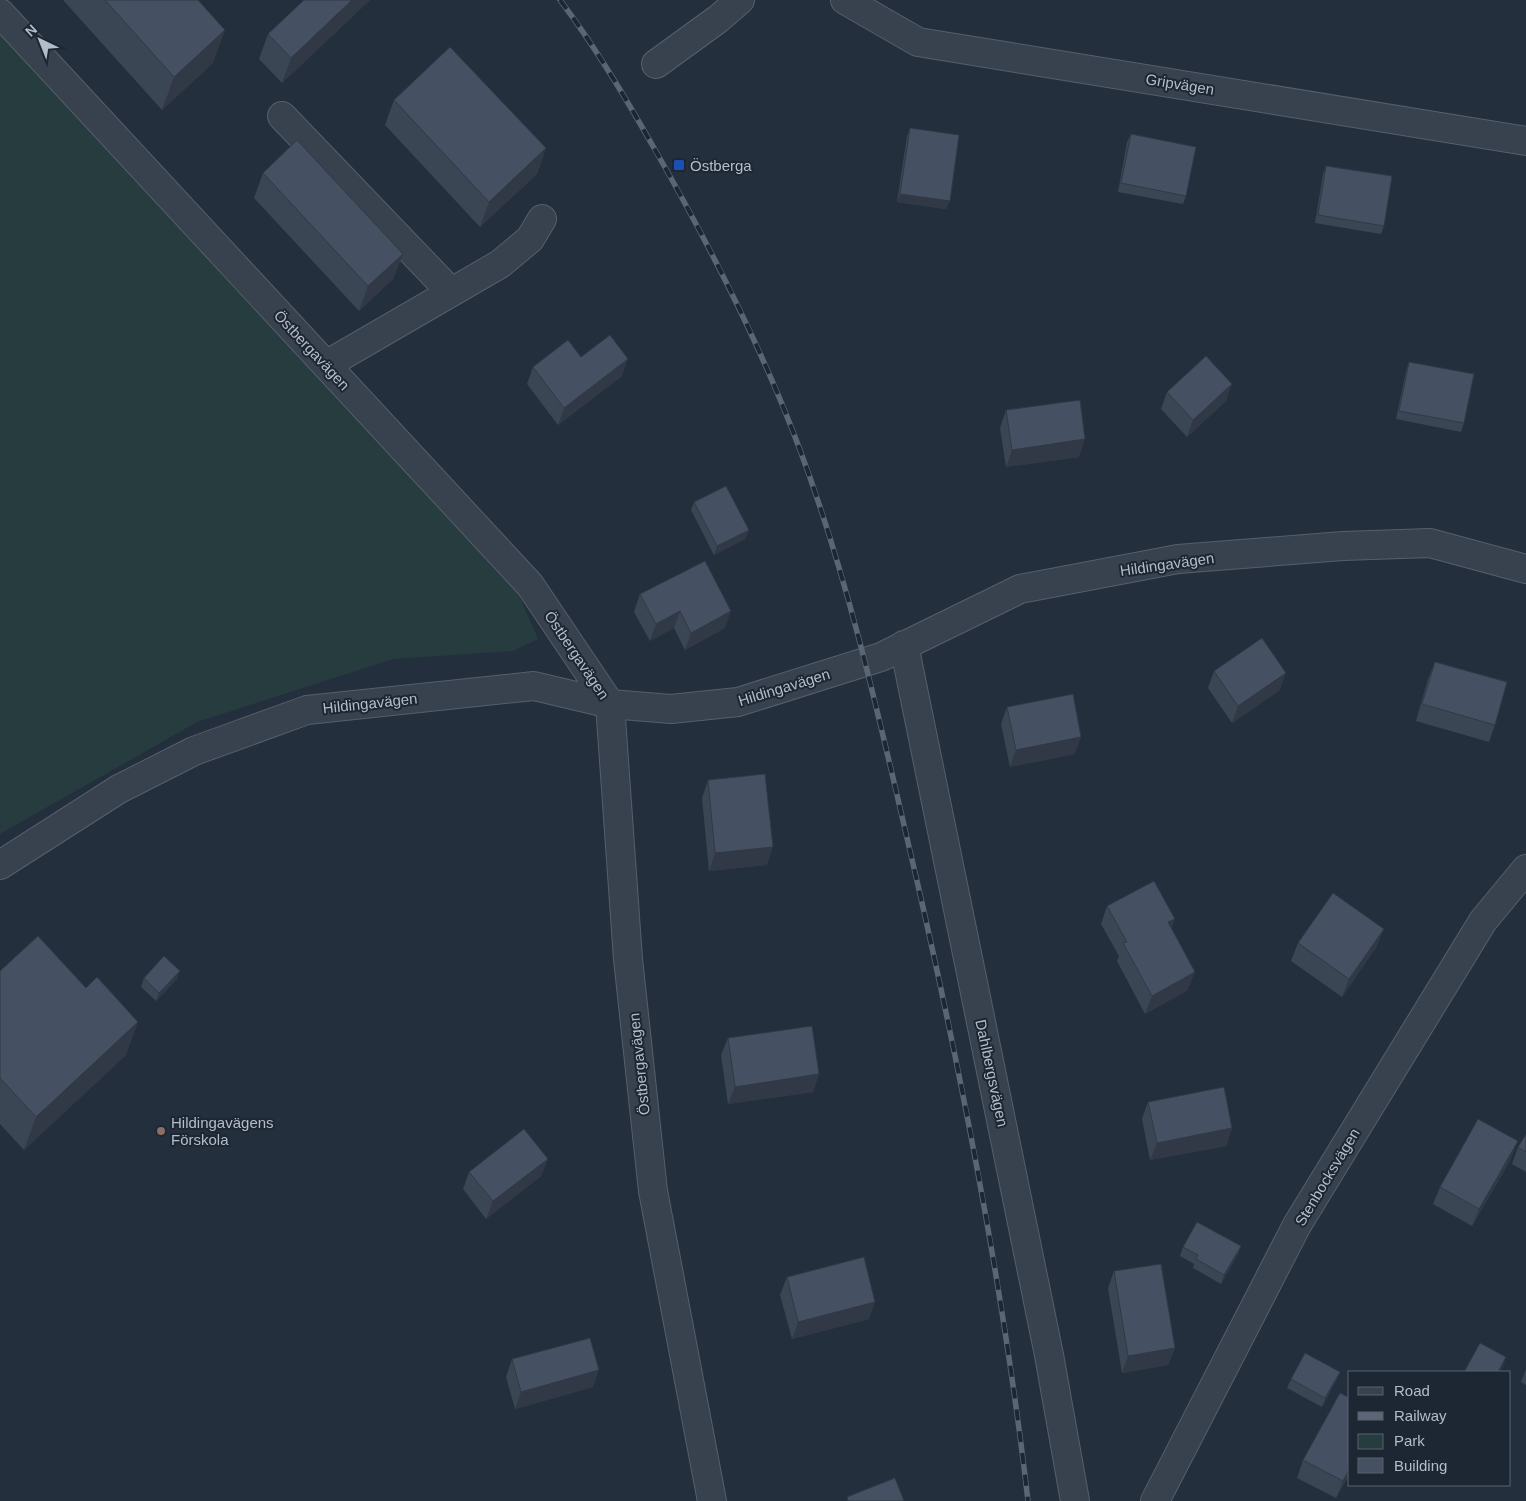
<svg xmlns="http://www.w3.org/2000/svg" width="1526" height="1501" font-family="Arial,sans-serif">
<rect width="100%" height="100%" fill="#242f3e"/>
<path fill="#263c3f" d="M0,30l515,556 23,53 -25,12 -120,8 -196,63 -197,112z"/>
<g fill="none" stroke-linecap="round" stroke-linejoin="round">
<g stroke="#565f6c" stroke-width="30">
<path id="minor" d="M845,0l73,42 608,99
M0,13l530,572 80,119 18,255 25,232 59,310
M656,64l62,-45 22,-19
M282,116l169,176
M326,365l174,-101 30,-25 12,-20
M904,645l145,710 26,146
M0,865l119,-76 75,-38 113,-41 227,-24 76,18 61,5 67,-7 143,-45 139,-68 158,-30 165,-13 87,-3 96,26
M1155,1501l142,-276 186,-304 43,-52"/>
</g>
<use href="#minor" stroke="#38414e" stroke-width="28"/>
<g stroke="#5a6575" stroke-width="5.5">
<path id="rail" d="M560,0c37,49 68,102 98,155 54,95 104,193 142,295 52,139 83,286 117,431 47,205 87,411 111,620"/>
</g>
<use href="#rail" stroke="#1d2633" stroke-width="4" stroke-dasharray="11" stroke-linecap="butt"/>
</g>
<path fill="#3b4654" d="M63,0h135l15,63 -51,47z
M304,0h66l-88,83 -23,-24 9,-25z
M394,100l152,48 -9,26 -57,53 -95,-102z
M910,128l36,81 -49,-7 10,-66z
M1131,134l55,62 -3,8 -65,-12 9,-50z
M1326,166l58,60 -3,8 -66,-11 8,-49z
M263,173l140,81 -10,25 -34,32 -105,-113z
M581,357l41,19 -64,49 -31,-41 6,-17z
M1409,362l55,61 -3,9 -65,-13 10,-48z
M1167,392l59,9 -39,36 -26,-28z
M1006,410l73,47 -73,10 -6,-39z
M694,502l55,28 -4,9 -31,16 -23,-45z
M640,594l85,34 -40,22 -11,-22 -24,13 -16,-29z
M1435,662l60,63 -6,17 -73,-21 12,-42z
M1214,671l66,19 -48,33 -24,-35z
M1007,707l68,47 -65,13 -9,-43z
M708,780l59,85 -58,6 -7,-73z
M1107,906l64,23 17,61 -43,24 -28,-53 2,-5 -18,-32z
M1298,943l79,3 -35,51 -51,-36z
M0,971l126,84 -102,95 -24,-26z
M144,978l33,1 -21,22 -15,-14z
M728,1038l91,36 -6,18 -85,12 -7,-49z
M1148,1102l84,26 -6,18 -76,14 -8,-41z
M1526,1134v38l-14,-8 6,-17z
M548,1159l-7,17 -55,43 -23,-30 6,-17z
M1511,1159l-39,67 -39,-22 7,-17z
M1241,1246l-3,8 -17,30 -28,-16 1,-4 -14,-8 3,-9z
M1114,1271l61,77 -7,17 -46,8 -14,-85z
M787,1277l82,42 -77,20 -12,-44z
M512,1359l81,28 -78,22 -9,-32z
M1526,1369v16l-5,-3z
M1340,1372l-4,9 -14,26 -35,-19 4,-9z
M1350,1398v75l-14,25 -39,-20 6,-18z"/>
<path fill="#303945" d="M352,0h18l-88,83 9,-25z
M225,30l-12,33 -51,47 12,-33z
M546,148l-9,26 -57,53 9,-25z
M900,194l50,7 -4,8 -49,-7z
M403,254l-10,25 -34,32 9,-25z
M628,359l-6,17 -64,49 6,-17z
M1232,384l-6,17 -39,36 6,-17z
M1085,439l-6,18 -73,10 6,-17z
M749,530l-4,9 -31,16 3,-9z
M680,611l-6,17 -24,13 6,-17z
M731,611l-6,17 -40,22 6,-17z
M1286,673l-6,17 -48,33 6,-17z
M1081,737l-6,17 -65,13 6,-17z
M773,847l-6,18 -58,6 6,-18z
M1175,919l-6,17 -1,-14z
M1384,929l-7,17 -35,51 7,-18z
M180,971l-3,8 -21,22 3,-8z
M1195,972l-7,18 -43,24 7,-18z
M138,1022l-12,33 -102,95 12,-33z
M819,1074l-6,18 -85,12 7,-17z
M1232,1128l-6,18 -76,14 7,-17z
M1518,1141l-7,18 -39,67 7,-17z
M548,1159l-7,17 -55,43 7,-18z
M1241,1246l-3,8 -17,30 3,-9z
M875,1302l-6,17 -77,20 6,-17z
M1175,1348l-7,17 -46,8 6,-17z
M1506,1357l-3,9 -3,6h-2z
M599,1370l-6,17 -78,22 6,-17z
M1340,1372l-4,9 -14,26 3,-9z
M1350,1467v6l-14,25 7,-17z"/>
<path fill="#455162" stroke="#303945" d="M105,0h93l27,30 -51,47z
M304,0h48l-61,58 -23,-24z
M450,47l96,101 -57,54 -95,-102z
M910,128l49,7 -9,66 -50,-7z
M1131,134l65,13 -10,49 -65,-13z
M297,140l106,114 -35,32 -105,-113z
M1326,166l66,10 -8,50 -66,-11z
M610,335l18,24 -64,49 -31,-41 35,-27 13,17z
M1206,356l26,28 -39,36 -26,-28z
M1409,362l65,12 -10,49 -65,-12z
M1080,400l5,39 -73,11 -6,-40z
M726,486l23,44 -32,16 -23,-44z
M705,561l26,50 -40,22 -11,-22 -24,13 -16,-30z
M1262,638l24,35 -48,33 -24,-35z
M1435,662l72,20 -12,43 -73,-21z
M1073,694l8,43 -65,13 -9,-43z
M765,774l8,73 -58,6 -7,-73z
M1154,881l21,38 -7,3 27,50 -43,24 -29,-53 4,-1 -20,-36z
M1333,893l51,36 -35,50 -51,-36z
M38,936l48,52 11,-11 41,45 -102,95 -36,-39v-107z
M164,956l16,15 -21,22 -15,-15z
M812,1026l7,48 -84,13 -7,-49z
M1224,1087l8,41 -75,15 -9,-41z
M1478,1119l40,22 -39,68 -39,-22z
M524,1129l24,30 -55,42 -24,-29z
M1526,1134v18l-8,-5z
M1197,1222l44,24 -17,29 -28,-16 2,-4 -15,-8z
M864,1257l11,45 -77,20 -11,-45z
M1161,1264l14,84 -47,8 -14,-85z
M590,1338l9,32 -78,22 -9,-33z
M1480,1343l26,14 -8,15h-34z
M1305,1353l35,19 -15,26 -34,-19z
M1340,1393l10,5v69l-7,14 -40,-21z
M895,1478l9,23h-56l-1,-4z"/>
<rect fill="#1a4fb4" stroke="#1d2633" stroke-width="2" x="673" y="159" width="12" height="12" rx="2.5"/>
<circle fill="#8d6e63" stroke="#1d2633" stroke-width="2" cx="161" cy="1131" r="5"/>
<g text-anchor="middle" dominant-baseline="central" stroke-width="4" stroke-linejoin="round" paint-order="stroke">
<g font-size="15" fill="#b4bcc9" stroke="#1d2633">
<text transform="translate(1180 84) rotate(9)">Gripvägen</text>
<text transform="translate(312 350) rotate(47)">Östbergavägen</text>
<text transform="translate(1167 564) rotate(-8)">Hildingavägen</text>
<text transform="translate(577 655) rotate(56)">Östbergavägen</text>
<text transform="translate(784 687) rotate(-17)">Hildingavägen</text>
<text transform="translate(370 703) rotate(-6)">Hildingavägen</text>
<text transform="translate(639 1064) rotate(-96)">Östbergavägen</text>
<text transform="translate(992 1073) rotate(78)">Dahlbergsvägen</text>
<text transform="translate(1327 1177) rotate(-59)">Stenbocksvägen</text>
</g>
<g font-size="15" fill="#b4bcc9" stroke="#1d2633" text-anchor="start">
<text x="690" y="165">Östberga</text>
<text x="171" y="1122">Hildingavägens<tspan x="171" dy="17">Förskola</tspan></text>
</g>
</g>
<rect x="1348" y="1371" width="162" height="115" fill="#1d2633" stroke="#59626f"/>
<rect x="1358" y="1387" width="25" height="8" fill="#38414e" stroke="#59626f"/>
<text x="1394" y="1396" font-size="15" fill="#b4bcc9">Road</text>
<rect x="1358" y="1412" width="25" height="8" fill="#5a6575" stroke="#59626f"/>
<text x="1394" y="1421" font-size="15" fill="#b4bcc9">Railway</text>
<rect x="1358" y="1434" width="25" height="15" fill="#263c3f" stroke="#59626f"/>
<text x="1394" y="1446" font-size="15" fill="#b4bcc9">Park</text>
<rect x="1358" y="1458" width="25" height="15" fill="#455162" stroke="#59626f"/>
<text x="1394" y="1471" font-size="15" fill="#b4bcc9">Building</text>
<g transform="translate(40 40) rotate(317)" stroke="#1d2633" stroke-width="4" paint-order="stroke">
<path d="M0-4L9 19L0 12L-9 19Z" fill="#b4bcc9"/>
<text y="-8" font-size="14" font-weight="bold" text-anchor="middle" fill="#b4bcc9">N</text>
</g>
</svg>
